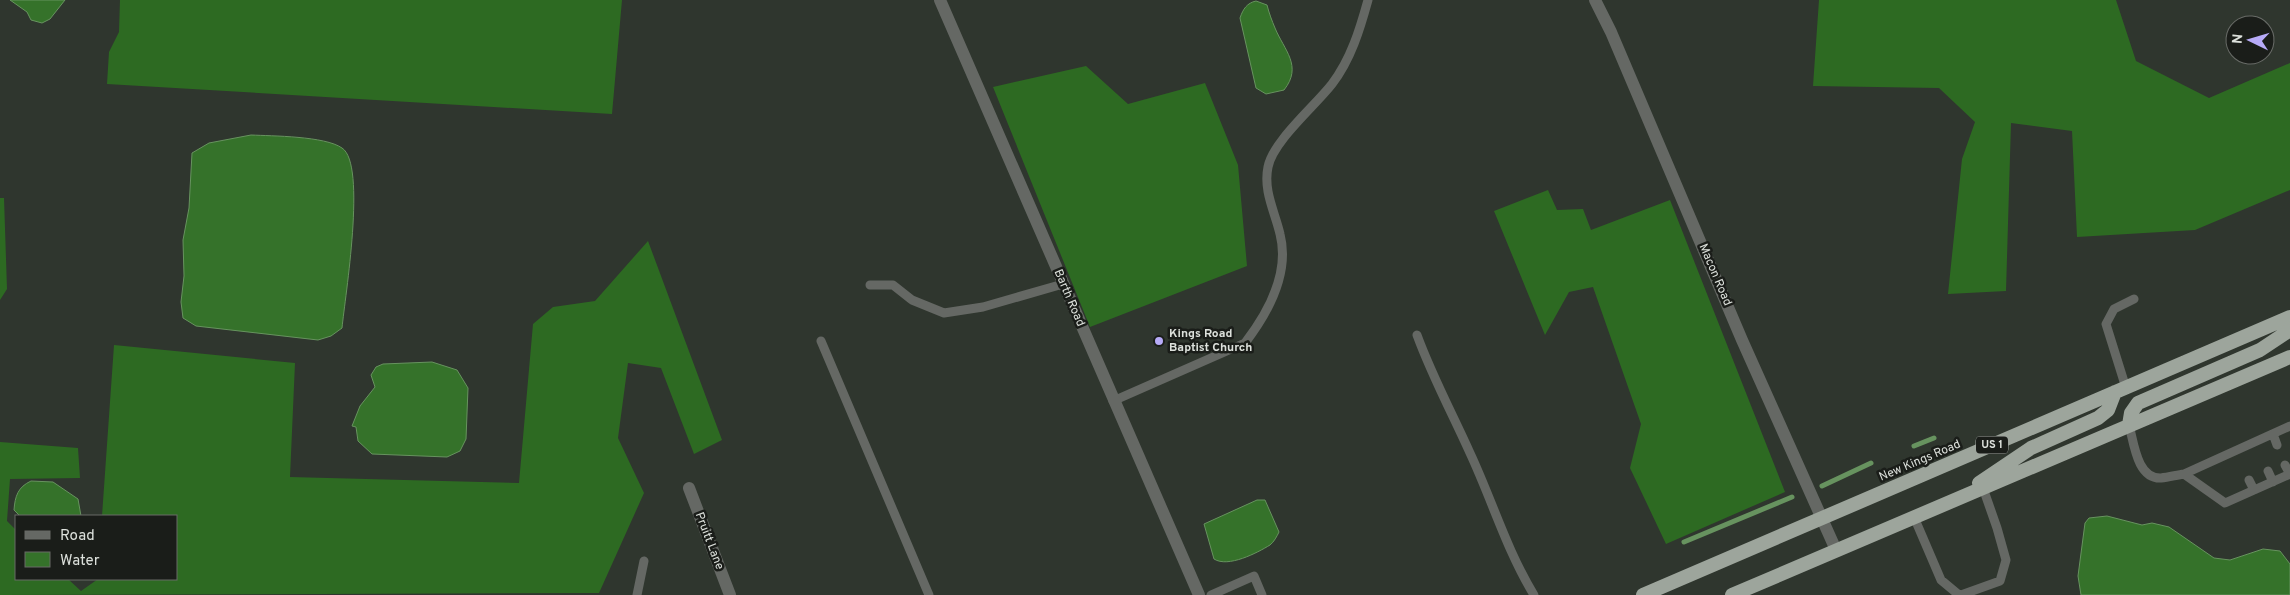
<svg xmlns="http://www.w3.org/2000/svg" width="2290" height="595" font-family="Overpass,sans-serif">
<rect width="100%" height="100%" fill="#2f362e"/>
<path fill="#2d6a22" d="M120,0h502l-10,114 -505,-30 2,-32 10,-20z
M1819,0h297l20,61 73,37 81,-35v127l-95,40 -118,7 -5,-106 -61,-8 -5,168 -58,3 14,-135 13,-37 -36,-34 -126,-2z
M1086,66l42,38 77,-21 33,82 9,101 -157,61 -97,-240z
M1548,190l9,20 26,-1 8,21 79,-30 115,292 -119,52 -36,-76 11,-44 -48,-137 -24,5 -24,43 -51,-124z
M0,198h4l3,91 -7,11z
M648,241l74,199 -28,14 -33,-86 -33,-5 -10,75 26,55 -45,100 -599,2v-153l78,6 2,30 -70,1 -3,42 9,9v49h52l13,12 17,-12h78v-63h-74l12,-171 181,18 -5,114 229,6 14,-159 20,-17 42,-6z"/>
<path fill="#35722a" stroke="#67935f" d="M10,0h55l-15,19 -8,4 -11,-3 -4,-8z
M1256,1l11,4c2,8 5,16 8,23 9,22 28,38 9,62l-18,4 -10,-6 -16,-70c3,-9 7,-15 16,-17z
M251,135c21,1 74,1 91,13 25,16 3,149 0,180l-11,8 -13,4 -122,-14 -13,-8 -2,-16 3,-26 -1,-36 6,-32 3,-55 17,-10z
M432,362l25,8 11,18 -2,51 -6,12 -13,6 -75,-3 -14,-13 -2,-14 -4,-1 8,-20 15,-19 -4,-12 5,-8 7,-3z
M31,481l22,1 25,17 3,17h-61l-6,-6c1,-14 4,-23 17,-29z
M1257,500h8l14,32c-2,4 -5,10 -9,13 -13,8 -42,23 -56,14l-10,-35z
M2107,516l35,9 10,-2 17,4 45,31 16,2 33,-11 17,2 10,13v31h-209l-3,-19 7,-53 4,-5z"/>
<g fill="none" stroke-linecap="round" stroke-linejoin="round">
<path stroke="#67935f" stroke-width="5" d="M1914,446l20,-8
M1822,486l49,-23
M1684,542l108,-45"/>
<path stroke="#656864" stroke-width="9" d="M870,285h23l19,15 32,13 39,-6 80,-23
M1417,335c15,41 35,78 53,118 22,47 37,98 64,142
M821,341l108,254
M2126,388l-20,-64 8,-15 20,-10
M1113,401l132,-58c23,-30 45,-70 35,-109 -5,-22 -17,-43 -12,-67 5,-26 47,-61 64,-83 19,-25 28,-55 36,-84
M2129,425c5,18 8,54 32,53 8,-1 16,-3 23,-4l41,29 65,-29
M2273,434l4,11
M2285,465l5,9
M2268,471l5,11
M2184,474l106,-48
M2249,480l5,10
M1914,517l27,63 18,15
M637,595l7,-34
M1211,595l43,-19 8,19
M1961,595l39,-14 6,-21 -9,-32 -14,-40"/>
<path stroke="#656864" stroke-width="12" d="M940,0l259,595
M1595,0l16,32 131,308 94,210
M689,488l41,107"/>
<path stroke="#9da59c" stroke-width="14" d="M2129,425l2,-12 7,-10 122,-53 30,-20
M1979,483l52,-35 67,-30 10,-8 7,-18
M1643,595l647,-278
M1732,595l558,-238"/>
</g>
<circle fill="#b7abf8" stroke="#1a1d19" stroke-width="2" cx="1159" cy="341" r="5"/>
<g text-anchor="middle" dominant-baseline="central" stroke-width="5" stroke-linejoin="round" paint-order="stroke">
<rect fill="#1a1d19" stroke="#a2a6a2" stroke-width="1" x="1976" y="436.5" width="32" height="17" rx="4"/>
<g font-size="11" font-weight="bold" fill="#dde1dc">
<text x="1992" y="445">US 1</text>
</g>
<g font-size="12" fill="#dde1dc" stroke="#1a1d19">
<text transform="translate(1715 275) rotate(67)">Macon Road</text>
<text transform="translate(1069 298) rotate(67)">Barth Road</text>
<text transform="translate(1920 461) rotate(-23)">New Kings Road</text>
<text transform="translate(709 541) rotate(69)">Pruitt Lane</text>
</g>
<g font-size="12" font-weight="bold" fill="#dde1dc" stroke="#1a1d19" text-anchor="start">
<text x="1169" y="334">Kings Road<tspan x="1169" dy="14">Baptist Church</tspan></text>
</g>
</g>
<rect x="15" y="515" width="162" height="65" fill="#1a1d19" stroke="#686b67"/>
<rect x="25" y="531" width="25" height="8" fill="#656864" stroke="#686b67"/>
<text x="60" y="540" font-size="15" fill="#dde1dc">Road</text>
<rect x="25" y="552" width="25" height="15" fill="#35722a" stroke="#686b67"/>
<text x="60" y="565" font-size="15" fill="#dde1dc">Water</text>
<g transform="translate(2250 40) rotate(275)"><circle r="24" fill="#1a1d19" stroke="#686b67"/>
<path d="M0-4L9 19L0 12L-9 19Z" fill="#b7abf8"/>
<text y="-8" font-size="14" font-weight="bold" text-anchor="middle" fill="#dde1dc">N</text>
</g>
</svg>
